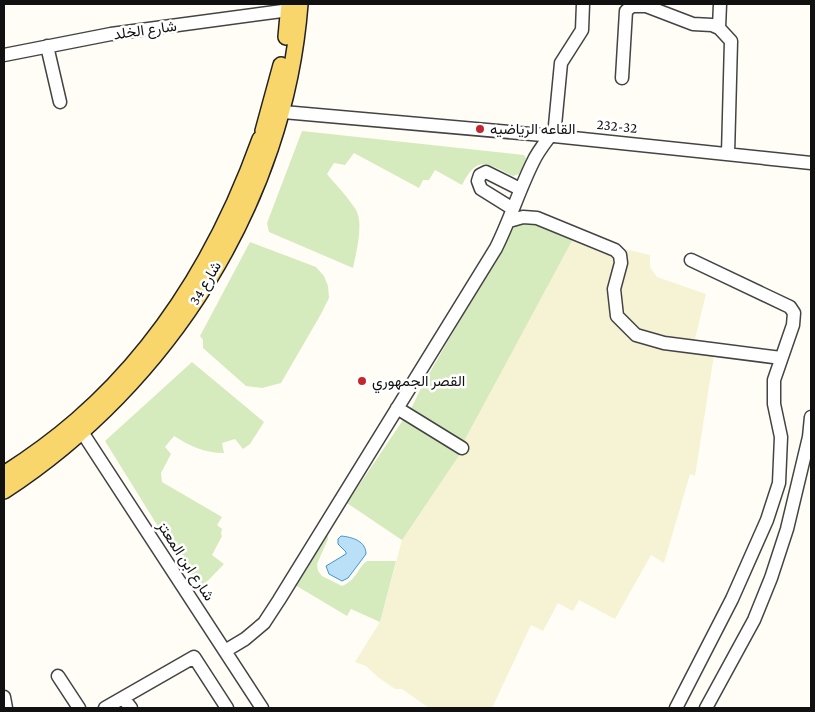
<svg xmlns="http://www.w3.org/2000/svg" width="815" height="712" font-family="'Crimson Pro',Vazirmatn,serif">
<rect width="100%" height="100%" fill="#fffdf5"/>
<path fill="#f6f3d4" d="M574,237l76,18v12l7,10 49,17 -14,57 22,4 -19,121 -5,-2 -26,89 -13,-8 -36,64 -36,-19 -6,11 -15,-8 -15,28 -12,-6 -39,83h-63l-27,-19h-7l-16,-11 -13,-12 -11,-4 25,-40 22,-82 -55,-37 63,-92 12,-25z"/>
<path fill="#d5ebbd" d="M302,131l222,24 3,5 -8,14 -6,2c-26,-12 -35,-22 -51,9l-27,-15 -6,10h-6l-4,8 -65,-35 -9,12 -11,-2 -7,11c9,11 21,23 29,36 8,14 0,43 -3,58l-84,-36 -2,-9z
M530,222l44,15 -111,206 -53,-32 12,-25 93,-161z
M250,242l66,25 8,9 4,10 1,12 -8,16 -40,69 -19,5 -16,-2 -43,-38v-8l-3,-4z
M192,362l72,60 -14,22 -7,5 -8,-10 -13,4 2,10c-20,0 -34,-7 -50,-17l-9,11 6,7 -10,19 1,9 60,35 -5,8 5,4 -1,5 1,2 -10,19 12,9 -26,27 -93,-150z
M405,417l55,37 -58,86 -55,-37z
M327,531l1,8 -11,25 1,7 4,5 20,10c15,-6 15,-18 25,-25h29l-16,61 -29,-13 -4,7 -52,-31z"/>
<path fill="#b9e0f7" stroke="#3f96cf" d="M341,536c11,1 25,5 25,18l-18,24 -6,3 -13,-7 -3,-8 20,-12v-2l-8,-8v-5z"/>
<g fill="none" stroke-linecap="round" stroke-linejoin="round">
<g stroke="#444" stroke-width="15">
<path id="minor" d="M719,28l1,-24
M47,46l13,56
M4,55l107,-21 186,-25
M622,78l4,-67 6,-5h14l47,18 19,1 7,3 12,13 -3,113
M272,111l282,25 257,27
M554,136l7,-73 21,-33 1,-26
M513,209l-32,-20 -3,-8 2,-6 6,-3 34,17
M509,221l14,-4 14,1 78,32 5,5 1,8 -7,26 3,27 19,19 28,8 117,15
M397,408l65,40
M82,432l180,276
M225,651l20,-12 19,-16 15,-23 217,-352c14,-28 23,-58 37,-86 4,-9 11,-18 17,-26
M58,676l21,32
M4,697l2,11
M123,698l8,10
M105,708l89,-51 33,51
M676,708l56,-109 35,-79 12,-37 2,-46 -7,-33v-24l19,-55 1,-12 -4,-6 -99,-47
M706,708l48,-88 17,-42 16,-49 22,-92 2,-20"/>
</g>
<g stroke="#222" stroke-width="18">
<path id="major" d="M286,37l3,-33
M263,131l18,-66
M4,474c25,-16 50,-34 73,-54 86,-75 145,-175 183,-281
M4,491c164,-107 281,-290 296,-487"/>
</g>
<use href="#minor" stroke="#fff" stroke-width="12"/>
<use href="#major" stroke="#f9d66b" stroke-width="15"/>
</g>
<g fill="#c4262e" stroke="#fff" stroke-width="2">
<circle cx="480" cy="129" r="5"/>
<circle cx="362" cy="381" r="5"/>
</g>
<g text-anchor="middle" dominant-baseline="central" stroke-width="5" stroke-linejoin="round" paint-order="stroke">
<g font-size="15" fill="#111" stroke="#fff">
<text transform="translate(145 30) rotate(-8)">شارع الخلد</text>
<text transform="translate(617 126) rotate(6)">232-32</text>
<text transform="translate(205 283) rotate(-59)">شارع 34</text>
<text transform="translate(186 561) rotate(57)">شارع ابن المعتز</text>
</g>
<g font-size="15" fill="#111" stroke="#fff" text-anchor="start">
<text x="490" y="129">القاعه الرياضيه</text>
<text x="372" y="381">القصر الجمهوري</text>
</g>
</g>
<rect width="815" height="712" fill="none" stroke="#111111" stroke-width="10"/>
</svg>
